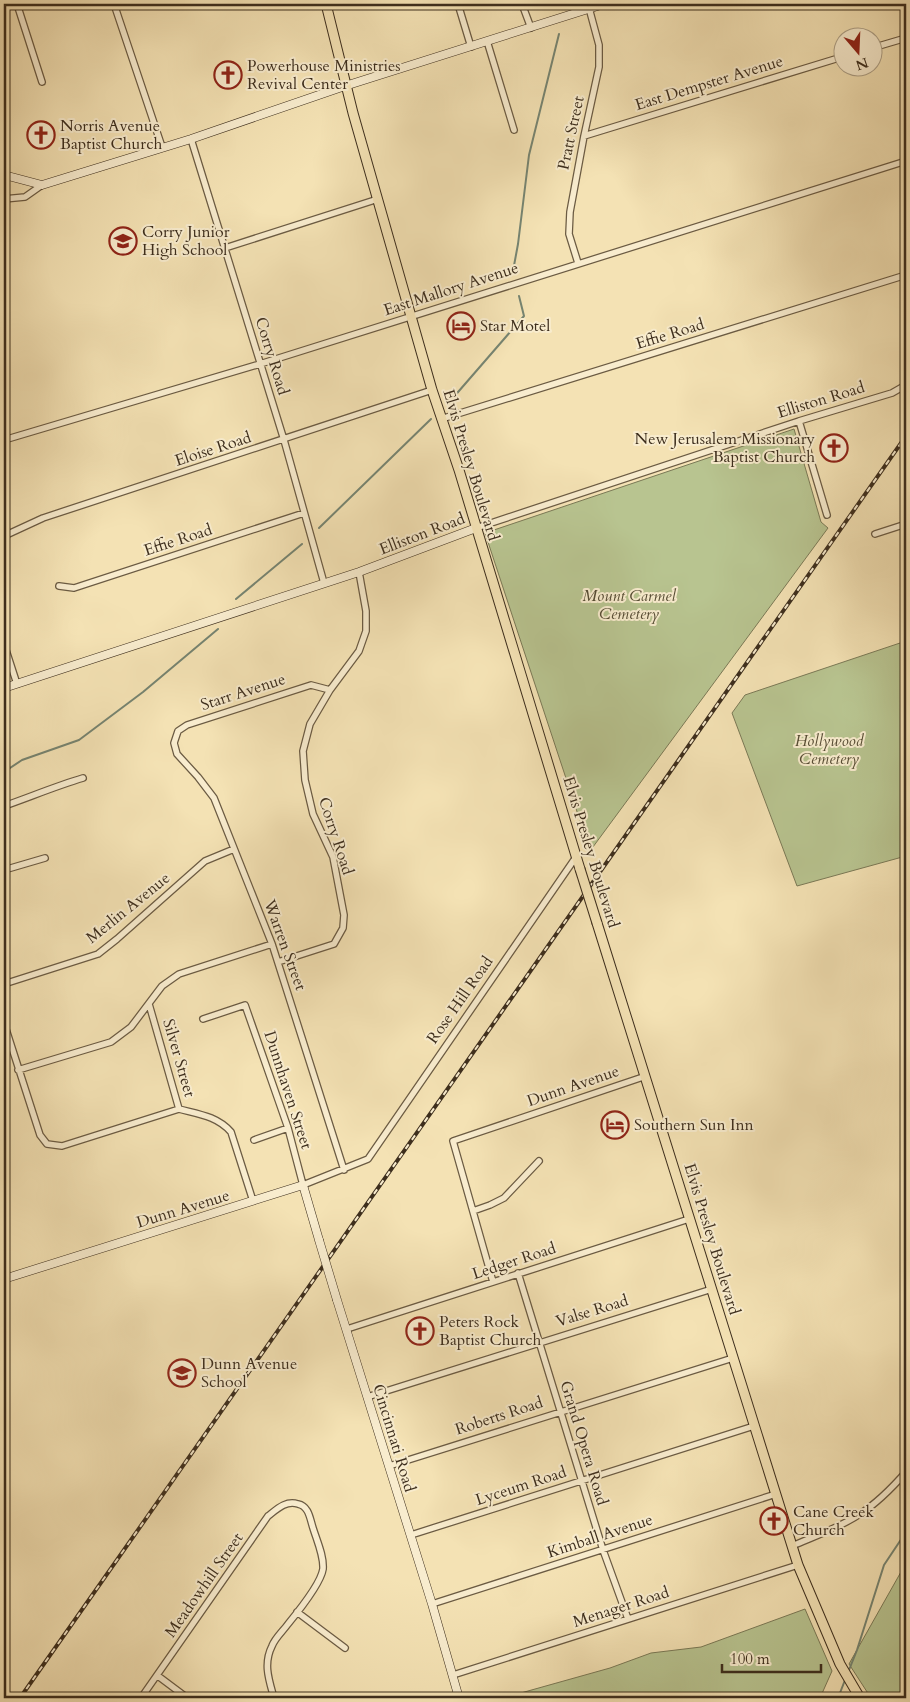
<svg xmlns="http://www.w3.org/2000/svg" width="910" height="1702" font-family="Cardo,serif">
<rect width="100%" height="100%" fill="#f4e2b4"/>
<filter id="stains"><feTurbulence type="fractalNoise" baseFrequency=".004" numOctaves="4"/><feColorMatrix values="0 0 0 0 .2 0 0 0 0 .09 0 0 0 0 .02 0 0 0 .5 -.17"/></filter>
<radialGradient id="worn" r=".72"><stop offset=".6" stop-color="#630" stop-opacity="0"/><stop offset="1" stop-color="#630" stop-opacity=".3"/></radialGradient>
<path fill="#b8c490" stroke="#7a7956" d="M794,429l27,93 7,6 -238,323 -105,-318z
M906,641v215l-109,30 -65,-173 13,-18z
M906,1563v135h-35l-22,-34z
M805,1609l27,62 -12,27h-317l107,-30 41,-15 50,-6z"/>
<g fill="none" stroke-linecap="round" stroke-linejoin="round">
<path stroke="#768471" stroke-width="2" d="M559,4v1
M513,271l5,-27 11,-89 30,-121
M452,399l72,-83 -5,-20
M319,528l112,-109
M236,599l66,-55
M4,772l18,-12 57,-20 64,-48 75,-63
M849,1670l8,-20 27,-85 22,-33
M838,1698l7,-18"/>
<g stroke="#6b5b43" stroke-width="8">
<path id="street" d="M17,4l25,78
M114,4l48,143
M458,4l13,43
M522,4l9,24
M487,41l27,89
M872,48l34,-10
M584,136l258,-79
M191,139l93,301 40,143
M4,199l21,-2 17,-12
M225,248l153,-49
M578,263l-9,-29 1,-22 14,-76 15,-69v-22l-10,-37
M441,419l465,-144
M799,421l28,94
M4,440l256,-76 646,-203
M476,528l323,-107 93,-28 14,-8
M875,534l31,-10
M4,536l39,-18 389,-128
M59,586l15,2 230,-75
M4,644l13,40
M330,690l-19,-5 -124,40 -9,6 -4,12 3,11 21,23 16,21 58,146 72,226
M4,806c26,-9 52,-20 79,-28
M4,870l41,-12
M278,962l56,-18 9,-16 1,-13 -11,-58 -20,-43 -8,-34 -2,-29 7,-27 20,-34 29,-39 7,-20v-20l-7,-39
M4,984l94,-30 19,-15 88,-78 29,-12
M149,1004l30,105
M203,1019l42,-14 43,123 15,57 65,-26 208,-302
M4,1023l36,112 7,9 15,2 117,-37
M18,1070l93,-28 20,-15 31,-41 17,-12 93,-30
M179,1109c19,5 38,7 52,23l22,69
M254,1140l34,-12
M473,1211l17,-6 14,-7 35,-37
M518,1273l85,277 25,69
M493,1282l-40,-141 193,-65
M347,1329l342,-110
M367,1397l345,-108
M389,1466l344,-108
M411,1535l343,-109
M792,1546c23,-10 47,-18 68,-32 17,-11 32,-26 46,-42
M432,1604l344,-110
M297,1612l48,36
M453,1675l345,-110
M158,1676l28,21
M141,1698l127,-182c9,-7 18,-16 30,-12 11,2 12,15 15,24 4,13 11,28 10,41 -2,14 -26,44 -35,55 -5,7 -13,14 -16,22 -9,18 -3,34 2,52"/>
</g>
<g stroke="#3d2e1d" stroke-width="9">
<path id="secondary" d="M4,174l4,2 34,9 149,-46 154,-53 259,-82
M4,688l355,-116 117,-44
M4,1279l299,-94 16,55
M337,1300l95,304 27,94"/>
</g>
<g stroke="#3d2e1d" stroke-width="11">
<path id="primary" d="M326,4l27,109 79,277 27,80 121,399
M597,923l201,642 42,99 20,34"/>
</g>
<use href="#street" stroke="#f8ecce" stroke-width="5.5"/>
<use href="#secondary" stroke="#f8ecce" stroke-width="8"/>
<use href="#primary" stroke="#f4e2b4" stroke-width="9"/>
<g stroke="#3d2e1d" stroke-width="4">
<path id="rail" d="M20,1698l886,-1262"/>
</g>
<use href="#rail" stroke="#f8ecce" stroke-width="2" stroke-dasharray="5.5" stroke-linecap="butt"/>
<g stroke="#3d2e1d" stroke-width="9" stroke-linecap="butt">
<path id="secondary-bridge" d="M319,1240l18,60"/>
</g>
<g stroke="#3d2e1d" stroke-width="11" stroke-linecap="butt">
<path id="primary-bridge" d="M580,869l17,54"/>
</g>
<use href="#secondary-bridge" stroke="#f8ecce" stroke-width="8"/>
<use href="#primary-bridge" stroke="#f4e2b4" stroke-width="9"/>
</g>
<defs>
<g id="church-ring" transform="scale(1.4375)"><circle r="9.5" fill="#f8ecce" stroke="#8f2418" stroke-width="1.5"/><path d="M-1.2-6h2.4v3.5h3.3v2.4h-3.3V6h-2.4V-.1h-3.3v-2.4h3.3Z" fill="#8f2418"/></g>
<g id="school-ring" transform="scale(1.4375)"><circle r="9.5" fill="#f8ecce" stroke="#8f2418" stroke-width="1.5"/><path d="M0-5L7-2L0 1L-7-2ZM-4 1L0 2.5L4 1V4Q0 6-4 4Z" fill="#8f2418"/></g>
<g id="hotel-ring" transform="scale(1.4375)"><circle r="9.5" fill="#f8ecce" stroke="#8f2418" stroke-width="1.5"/><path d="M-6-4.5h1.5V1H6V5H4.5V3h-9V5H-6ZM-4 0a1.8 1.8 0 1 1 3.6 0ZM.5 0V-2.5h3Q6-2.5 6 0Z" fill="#8f2418"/></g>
</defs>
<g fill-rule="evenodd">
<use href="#church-ring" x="228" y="75"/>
<use href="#church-ring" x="41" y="135"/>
<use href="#school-ring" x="123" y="241"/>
<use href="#hotel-ring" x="461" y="326"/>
<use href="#church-ring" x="834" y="448"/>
<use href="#hotel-ring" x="615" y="1125"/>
<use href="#church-ring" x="420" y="1331"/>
<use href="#school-ring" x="182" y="1373"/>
<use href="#church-ring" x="774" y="1521"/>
</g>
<g text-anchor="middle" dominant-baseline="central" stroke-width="4" stroke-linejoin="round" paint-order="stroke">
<g font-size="16" fill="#3d2e1d" stroke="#f8ecce" text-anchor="start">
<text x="247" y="66">Powerhouse Ministries<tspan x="247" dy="18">Revival Center</tspan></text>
<text x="60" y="126">Norris Avenue<tspan x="60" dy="18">Baptist Church</tspan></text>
<text x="142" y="232">Corry Junior<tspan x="142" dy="18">High School</tspan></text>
<text x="480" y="326">Star Motel</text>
<text x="815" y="439" text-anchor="end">New Jerusalem Missionary<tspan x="815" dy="18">Baptist Church</tspan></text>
<text x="634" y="1125">Southern Sun Inn</text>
<text x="439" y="1322">Peters Rock<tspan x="439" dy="18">Baptist Church</tspan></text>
<text x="201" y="1364">Dunn Avenue<tspan x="201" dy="18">School</tspan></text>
<text x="793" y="1512">Cane Creek<tspan x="793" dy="18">Church</tspan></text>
</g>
<g font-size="16" fill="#3d2e1d" stroke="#f8ecce">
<text transform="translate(709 83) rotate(-17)">East Dempster Avenue</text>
<text transform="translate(571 133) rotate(-78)">Pratt Street</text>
<text transform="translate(451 289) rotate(-18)">East Mallory Avenue</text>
<text transform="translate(670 334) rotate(-17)">Effie Road</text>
<text transform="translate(272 356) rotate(73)">Corry Road</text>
<text transform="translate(821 400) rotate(-17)">Elliston Road</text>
<text transform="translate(213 449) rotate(-18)">Eloise Road</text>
<text transform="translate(471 465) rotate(73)">Elvis Presley Boulevard</text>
<text transform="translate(422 534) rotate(-21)">Elliston Road</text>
<text transform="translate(178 540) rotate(-18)">Effie Road</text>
<text transform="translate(243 692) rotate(-18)">Starr Avenue</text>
<text transform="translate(336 836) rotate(72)">Corry Road</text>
<text transform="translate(591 852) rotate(73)">Elvis Presley Boulevard</text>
<text transform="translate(128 908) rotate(-39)">Merlin Avenue</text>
<text transform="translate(285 945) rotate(70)">Warren Street</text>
<text transform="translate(460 1000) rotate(-55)">Rose Hill Road</text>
<text transform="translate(179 1058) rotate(74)">Silver Street</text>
<text transform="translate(573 1086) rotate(-19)">Dunn Avenue</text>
<text transform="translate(288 1090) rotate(72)">Dunnhaven Street</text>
<text transform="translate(183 1209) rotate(-17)">Dunn Avenue</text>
<text transform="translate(712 1239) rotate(73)">Elvis Presley Boulevard</text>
<text transform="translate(514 1261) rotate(-18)">Ledger Road</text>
<text transform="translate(592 1311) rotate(-17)">Valse Road</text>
<text transform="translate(499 1416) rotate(-18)">Roberts Road</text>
<text transform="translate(394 1438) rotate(73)">Cincinnati Road</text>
<text transform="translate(584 1443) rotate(73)">Grand Opera Road</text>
<text transform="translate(521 1486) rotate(-18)">Lyceum Road</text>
<text transform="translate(600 1536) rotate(-18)">Kimball Avenue</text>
<text transform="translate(204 1585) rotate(-55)">Meadowhill Street</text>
<text transform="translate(621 1607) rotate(-18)">Menager Road</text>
</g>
<g font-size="16" font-style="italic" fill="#564c34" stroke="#f8ecce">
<text x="629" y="596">Mount Carmel<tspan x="629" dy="18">Cemetery</tspan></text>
<text x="829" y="741">Hollywood<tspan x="829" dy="18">Cemetery</tspan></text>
</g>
</g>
<rect width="910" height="1702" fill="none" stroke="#f4e2b4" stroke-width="20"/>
<rect x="5" y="5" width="900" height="1692" fill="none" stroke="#3d2e1d" stroke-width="2.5"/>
<rect x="10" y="10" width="890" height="1682" fill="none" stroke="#3d2e1d"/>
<g transform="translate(858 52) rotate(161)"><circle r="24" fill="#f8ecce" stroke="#ada087"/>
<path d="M0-4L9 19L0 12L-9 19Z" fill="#8f2418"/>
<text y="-8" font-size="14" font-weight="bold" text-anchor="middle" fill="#3d2e1d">N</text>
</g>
<path d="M722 1664v8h99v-8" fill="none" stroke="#3d2e1d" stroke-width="2.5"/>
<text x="730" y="1664" font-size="15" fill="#3d2e1d" stroke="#f8ecce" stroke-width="4" paint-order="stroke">100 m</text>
<rect width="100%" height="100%" filter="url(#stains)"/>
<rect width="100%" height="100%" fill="url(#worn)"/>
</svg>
